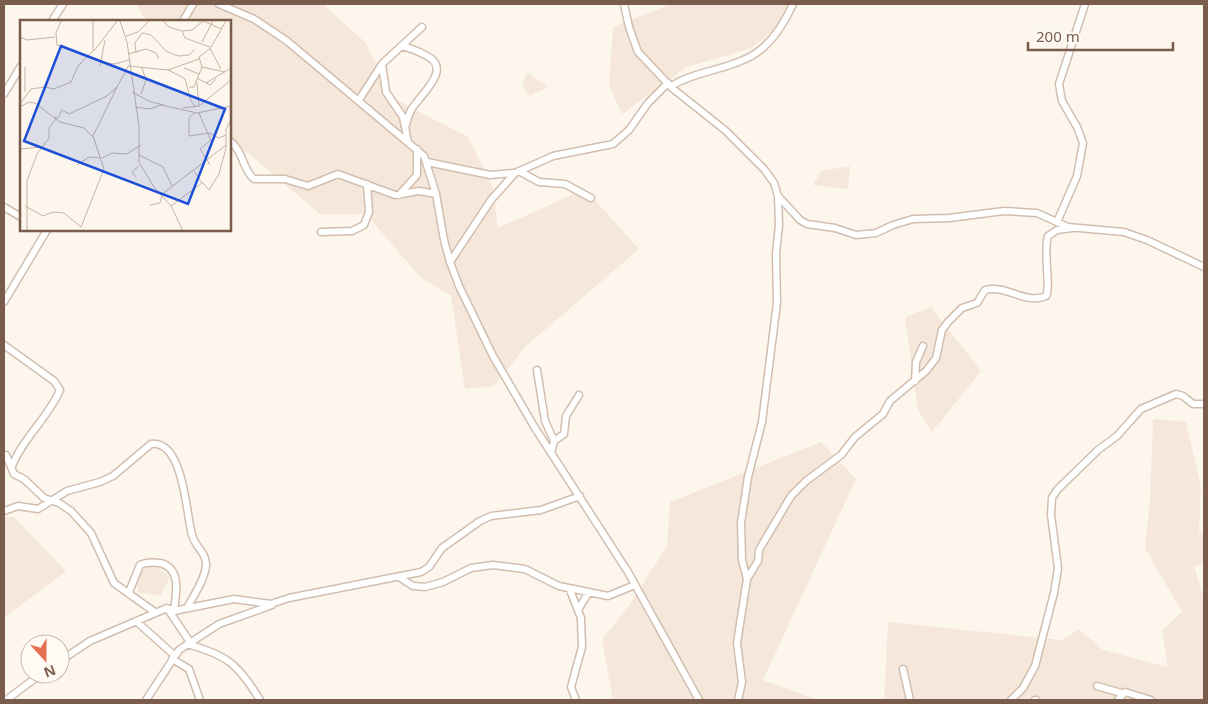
<svg xmlns="http://www.w3.org/2000/svg" width="1208" height="704" font-family="'Noto Sans',sans-serif">
<rect width="100%" height="100%" fill="#fdf6ec"/>
<path fill="#f5e8da" d="M136,4h187l43,39 25,54 77,40 25,51 5,40 87,-39 54,60 -113,97 -32,40 -29,3 -14,-93 -31,-19 -54,-63h-46l-90,-76v-117h-84z
M671,4h121l-10,19 -30,25 -65,19 -65,47 -13,-29 4,-58z
M527,72l21,15 -18,9 -8,-10z
M850,166l-2,23 -35,-4 8,-14z
M931,307l50,64 -49,61 -14,-22 -13,-93z
M1153,419l33,3 15,65 -2,45 5,1v30l-10,3 10,34v100h-320l4,-78 174,18 17,-11 24,21 65,17 -6,-37 20,-18 -37,-64 5,-48z
M821,442l35,37 -93,201 55,20h-205l-11,-60 30,-39 35,-55 3,-44z
M4,517h10l52,54 -62,47z
M153,565l17,12 -9,18 -22,-2 -5,-18z"/>
<g fill="none" stroke-linecap="round" stroke-linejoin="round">
<g stroke="#d1beb0" stroke-width="9">
<path id="minor" d="M219,4l35,15 33,22 137,115 12,38 8,46 6,22 9,24 34,70 42,72 93,144 71,128
M624,4l5,23 9,25 34,36 54,43 38,38 10,14 4,13 1,29 -3,29 1,49 -15,119 -14,55 -7,46 1,37 5,19
M52,21l11,-17
M183,21l10,-17
M401,46c10,2 17,5 26,10 26,13 -7,39 -16,54 -2,4 -4,10 -5,15
M382,64l4,28 17,25 5,25
M671,86c23,-14 48,-15 72,-26 24,-9 40,-34 50,-56
M4,94l17,-28
M359,100l23,-36 40,-37
M230,141c14,11 12,28 24,38h31l23,7 30,-12 57,21 24,-4 17,3
M427,162l63,13 24,-2
M519,171l20,11 26,2 26,14
M399,195l18,-20v-26
M778,196l22,24 7,4 28,4 21,7 20,-2 17,-8 20,-6 36,-1 55,-7 33,2 31,14 56,5 23,8 57,27
M4,207l17,10
M1057,222l20,-46 6,-33 -6,-16 -15,-26 -3,-17 26,-80
M321,232l31,-1 12,-6 5,-13 -2,-28
M450,262l41,-62 24,-27 38,-17 60,-12 16,-14 19,-27 20,-20
M4,302l43,-72
M4,345l50,36 6,9c-12,28 -37,48 -48,76
M537,370l8,51 9,20 -3,12
M915,381l1,-19 7,-16
M554,441l10,-7 2,-18 13,-21
M6,455l8,19 10,5 20,19 15,5 12,8 20,22 23,50 42,30
M4,511l14,-5 20,3 29,-18 33,-9 13,-6 38,-32c33,-4 35,70 41,91 3,12 15,18 14,31 -2,15 -12,29 -19,42
M399,577l14,9 12,1 18,-5 28,-14 22,-3 32,4 34,17 49,10 27,-11
M570,590l11,28 1,29 -11,40 5,13
M129,592l11,-27c6,-3 13,-3 20,-2 22,5 16,31 14,48
M167,608l23,34
M578,610l11,-18
M136,621l38,34
M187,644c40,11 51,20 73,56
M172,659l17,10 11,31
M60,661l30,-20 77,-33 7,3 60,-12 37,5 18,-6 132,-26 8,-5 13,-19 38,-27 11,-5 50,-6 39,-14
M903,669l7,31
M1097,686l24,7
M6,700l35,-26
M146,700l33,-50 40,-26 53,-19
M738,700l4,-18 -5,-39 10,-64 11,-18 1,-11 32,-54 15,-15 35,-26 14,-18 28,-23 7,-13 36,-30 10,-13 6,-28 6,-8 14,-14 15,-5 8,-13c20,-6 41,15 61,6 5,-8 -3,-45 2,-60l9,-6 15,-2
M1011,700l12,-12 12,-22 19,-73 4,-25 -7,-53 1,-17 5,-8 41,-40 19,-14 24,-27 35,-15 7,2 10,8h11
M1035,700h1
M1118,700l7,-8 26,8"/>
</g>
<use href="#minor" stroke="#fff" stroke-width="6"/>
</g>
<g transform="translate(20 20)">
<rect width="211" height="211" fill="#fdf6ec"/>
<path fill="none" stroke="#c5b3a7" stroke-width="1" d="M41,1l-5,12 1,12 30,11M100,1l7,21 12,84v36l15,25 17,19 12,25M143,1l6,6 13,4 10,-1 11,-9M184,1l17,8M162,11l3,7 25,9M106,16l12,-4 11,-11M0,17l7,3 28,-3M182,22l11,-21M190,28l11,21M74,31l23,-30M116,33l-1,-10 7,-10 9,2 15,16 12,5 11,-1 5,-5M108,34l18,-5 10,4 3,6M81,42l14,2 14,-4M80,46l5,-26M109,46l39,4 12,6 5,3 6,22 5,6M5,47v25M164,48l15,6M148,50l31,-11M205,52l-23,-5 -3,-10 11,-8 16,-28M177,58l13,7 6,-6M177,63l2,23M186,63l25,-15M169,67h5l8,-20M112,72l19,10 13,3M121,74l5,-14 -4,-12M0,84l11,-15 14,-2 9,2 17,-7 7,-16 15,-15v-30M0,87l9,-5 6,1 25,19 24,6 9,9M115,87l15,2 11,-4 36,8 34,-7M163,88l16,-2 32,-26M174,93l-5,5v18l20,-3 10,5 7,-3M179,93l12,28M34,97l4,1 4,-8 7,4 38,-18 10,-9 12,-22M0,129l21,-2M119,135l24,12 9,19M82,138l10,-5 15,1 14,-9M57,145l12,-8 12,1M190,145l-10,-16 11,-9M116,157l-4,-5 7,-6M182,162l7,8 10,-16 7,-26v-19l5,-9M141,175l65,-50M130,185l10,-2 2,-7M5,186l18,10 10,-4 11,1 17,14 23,-58 -11,-33 24,-49M151,186l31,-23 -8,-12M7,211v-50l10,-27 12,-16v-10l7,-9"/>
<path fill="#1d4ed8" fill-opacity="0.15" stroke="#1d4ed8" stroke-width="2.5" d="M41,26l164,63 -37,95 -164,-63z"/>
<rect width="211" height="211" fill="none" stroke="#7a5c4d" stroke-width="2.5"/>
</g>
<rect width="1208" height="704" fill="none" stroke="#7a5c4d" stroke-width="10"/>
<g transform="translate(45 659) rotate(159)"><circle r="24" fill="#fffaf3" stroke="#cabbb1"/>
<path d="M0-4L9 19L0 12L-9 19Z" fill="#e76f51"/>
<text y="-8" font-size="14" font-weight="bold" text-anchor="middle" fill="#7a5c4d">N</text>
</g>
<path d="M1028 42v8h145v-8" fill="none" stroke="#7a5c4d" stroke-width="2.5"/>
<text x="1036" y="42" font-size="15" fill="#7a5c4d" stroke="#fffaf3" stroke-width="4" paint-order="stroke">200 m</text>
</svg>
